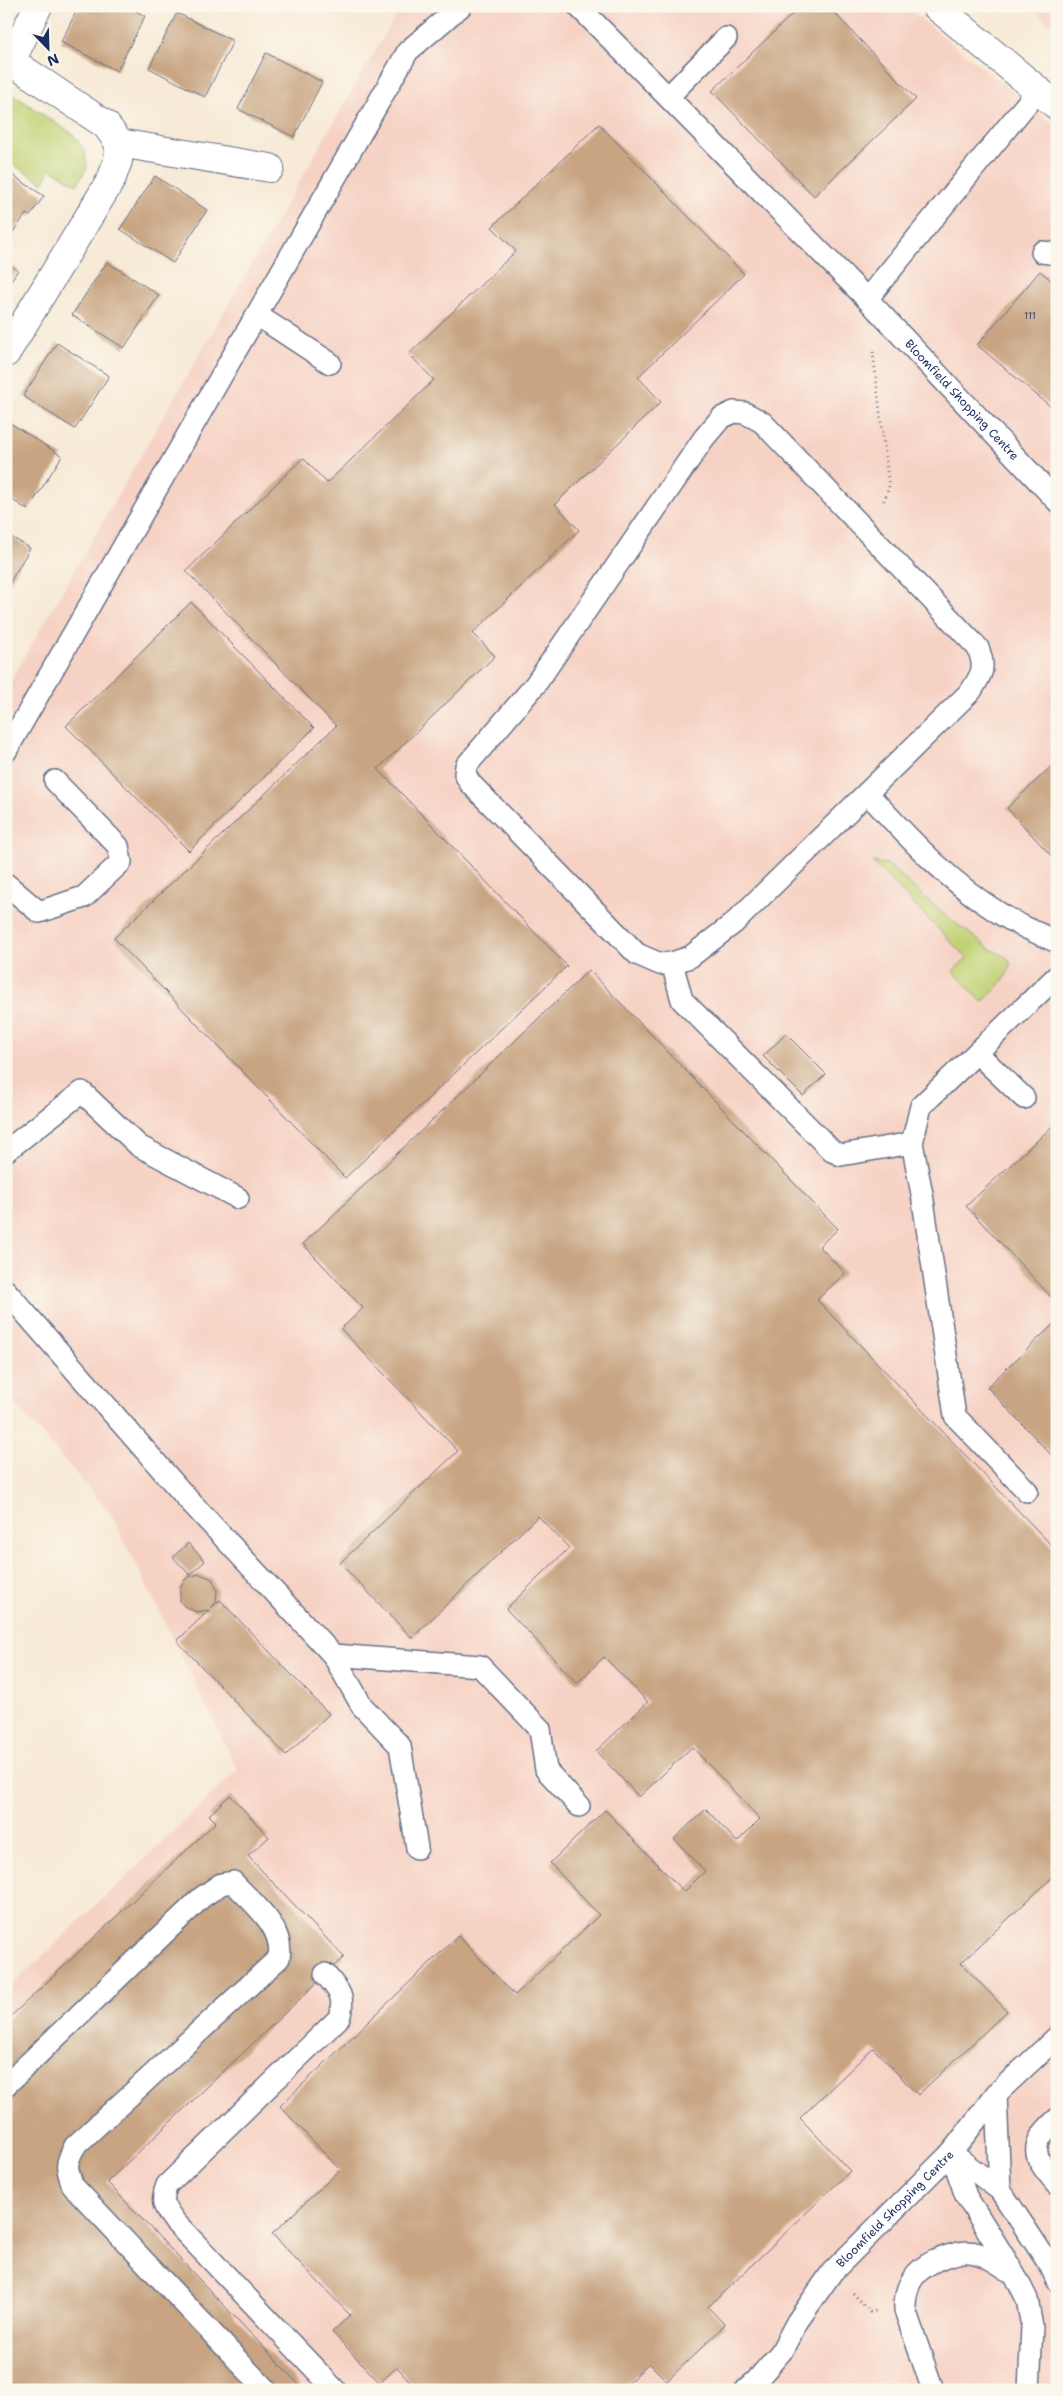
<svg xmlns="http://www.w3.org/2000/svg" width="1063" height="2396" font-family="'Shantell Sans',sans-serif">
<rect width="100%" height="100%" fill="#fbf7ec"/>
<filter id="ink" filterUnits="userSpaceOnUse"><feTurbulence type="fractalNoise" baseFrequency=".02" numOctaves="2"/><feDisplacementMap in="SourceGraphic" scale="10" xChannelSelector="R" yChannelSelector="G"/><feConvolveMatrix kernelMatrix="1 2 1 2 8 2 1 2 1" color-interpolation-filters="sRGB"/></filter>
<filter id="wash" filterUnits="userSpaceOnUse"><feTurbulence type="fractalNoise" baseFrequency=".0096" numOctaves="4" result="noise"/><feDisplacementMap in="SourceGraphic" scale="20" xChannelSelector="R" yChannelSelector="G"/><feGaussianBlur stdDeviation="1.12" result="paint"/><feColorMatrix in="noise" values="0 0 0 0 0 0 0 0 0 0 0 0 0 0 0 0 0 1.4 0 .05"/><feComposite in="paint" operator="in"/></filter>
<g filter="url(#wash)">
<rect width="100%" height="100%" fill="#f7ead6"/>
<path fill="#f6d2c4" d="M401,6h504l152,121v2263h-1051v-399l232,-221 -127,-256 -105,-121v-704z
M1030,6h27v25z"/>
<path fill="#c1d275" stroke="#6e806a" d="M6,90l68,45 11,17 2,15 -10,18 -26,-16 -8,14 -37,-23z
M872,862l15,2 54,48 48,36 19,10 3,8c-7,16 -16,25 -29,36l-29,-31 14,-13z"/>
<g id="blocks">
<path fill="#c8a482" d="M79,6h48l18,10 -28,55 -56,-29z
M801,6h27l88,93 -102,97 -102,-105z
M177,13l56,28 -28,56 -56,-29z
M266,53l56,29 -28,55 -56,-28z
M599,124l145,150 -106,103 23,25 -106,102 24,26 -106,103 22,23 -117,113 189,197 -222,212 -231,-240 222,-212 -150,-155 117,-113 24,25 107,-103 -25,-26 107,-103 -24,-24z
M6,171l38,25 -14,20 -4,-2 -20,28z
M155,176l52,34 -34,53 -53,-34z
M107,262l52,33 -35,53 -52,-33z
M6,263l12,7 -12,18z
M1040,271l17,14v127l-80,-67z
M57,343l52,33 -34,53 -52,-33z
M10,423l52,33 -34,54 -22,-14v-68z
M6,534l24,14 -24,41z
M191,602l123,126 -125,123 -123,-125z
M1057,761v101l-50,-54z
M589,970l249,259 -19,17 26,27 -28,27 240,251v322l-96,90 46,48 -89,84 -45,-47 -73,70 50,53 -142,136 17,18 -58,56 -18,-18 -28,27h-203l-21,-23 -17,16 -48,-51 18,-17 -78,-81 68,-64 -60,-64 178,-170 57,59 84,-80 -49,-52 55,-53 79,82 21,-21 -31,-32 32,-30 31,33 23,-23 -68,-72 -53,50 -43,-46 52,-49 -44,-45 -27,26 -71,-74 63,-61 -31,-32 -126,122 -72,-75 118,-112 -117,-122 22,-21 -60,-64z
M786,1034l40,40 -23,22 -40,-40z
M1057,1122v181l-91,-97z
M1057,1321v140l-70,-74z
M188,1543l17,18 -15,14 -17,-18z
M200,1574l12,5 5,11 -1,12 -5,6 9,-8 109,114 -43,41 -109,-114 32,-31 -13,2 -12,-6 -4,-5v-13l3,-6 5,-5z
M230,1795l39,42 -21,19 96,101 -237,225 197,208h-298v-369l210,-199 -7,-7z"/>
</g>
</g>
<g filter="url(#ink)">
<use href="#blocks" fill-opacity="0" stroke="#687088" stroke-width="1"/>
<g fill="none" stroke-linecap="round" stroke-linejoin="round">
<g stroke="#687088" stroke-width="24">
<g id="service">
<path id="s1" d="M578,6l289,293 190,202"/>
<path d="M668,97l58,-59"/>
<path d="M1042,252l15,2"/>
<path d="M867,299l171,-209"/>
<path d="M257,315l73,48"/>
<path d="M734,412l11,1 17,9 216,226c8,20 4,26 -7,43l-237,232 -44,34 -18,6 -12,1 -23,-10 -167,-171 -5,-9 1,-8 69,-81 169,-247 17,-20z"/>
<path d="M6,751l402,-700 53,-45"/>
<path d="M867,793c41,44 80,88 132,120 18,12 39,20 58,29"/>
<path d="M6,884l33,28 45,-15 37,-35 -3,-16 -63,-65"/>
<path d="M672,963l10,37 150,151 9,4 71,-12"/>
<path d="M977,1053l47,45"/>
<path d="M6,1151l76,-59 57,54 99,52"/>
<path d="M6,1291l179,205 148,159 147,11 60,63 6,41 33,36"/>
<path d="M1027,1491l-72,-75 -33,-222 -10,-51 9,-37 136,-130"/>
<path d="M333,1655l29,51 38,40 17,102"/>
<path d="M325,1974c14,17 21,22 14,44l-172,167c-7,18 -3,22 8,37l160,168"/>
<path d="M6,2085l195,-187 20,-14 12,-2c19,21 52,45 46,76l-204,188c-10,18 -9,21 -2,40l193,204"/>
<path d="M996,2094l4,96"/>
<path d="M1057,2119c-30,27 -24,38 0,65"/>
<path d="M951,2153l15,43 48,77 13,26 5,28 -3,63"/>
<path d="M951,2153l49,37 51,77 6,13"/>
<path id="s2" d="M746,2390l10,-9 25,-29 16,-30 35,-50 119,-119 45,-59 61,-57"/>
<path d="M933,2390l-28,-80c-1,-28 12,-43 37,-52 8,-3 19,-7 27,-6 15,1 30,12 42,20"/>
</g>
</g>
<g stroke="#687088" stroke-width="30">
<path id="minor" d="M6,58l100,67 13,18 -1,18 -7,19 -105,173
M11,61l27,-55
M119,143l151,25"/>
</g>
<g stroke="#687088" stroke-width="30">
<path id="tertiary" d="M936,6l121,100"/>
</g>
<path stroke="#687088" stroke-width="3" stroke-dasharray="1 4" stroke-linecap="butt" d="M873,352l16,136 -6,15
M853,2293l17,19 6,-1"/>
<use href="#service" stroke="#fff" stroke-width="21"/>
<use href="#minor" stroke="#fff" stroke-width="28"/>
<use href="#tertiary" stroke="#fff" stroke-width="28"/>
</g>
</g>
<g text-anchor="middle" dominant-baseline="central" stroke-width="4" stroke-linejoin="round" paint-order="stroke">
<g font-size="10" fill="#464c67">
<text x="1030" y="315">111</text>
</g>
<g font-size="12" fill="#1b2f5e" stroke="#fbf7ec">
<text stroke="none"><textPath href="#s1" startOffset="550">Bloomfield Shopping Centre</textPath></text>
<text stroke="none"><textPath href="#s2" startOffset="236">Bloomfield Shopping Centre</textPath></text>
</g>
</g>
<rect width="1063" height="2396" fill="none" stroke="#fbf7ec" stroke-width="25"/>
<g transform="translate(48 48) rotate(157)" stroke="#fbf7ec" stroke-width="4" paint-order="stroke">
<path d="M0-4L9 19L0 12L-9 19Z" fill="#1b2f5e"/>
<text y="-8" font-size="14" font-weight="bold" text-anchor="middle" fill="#1b2f5e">N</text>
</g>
</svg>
